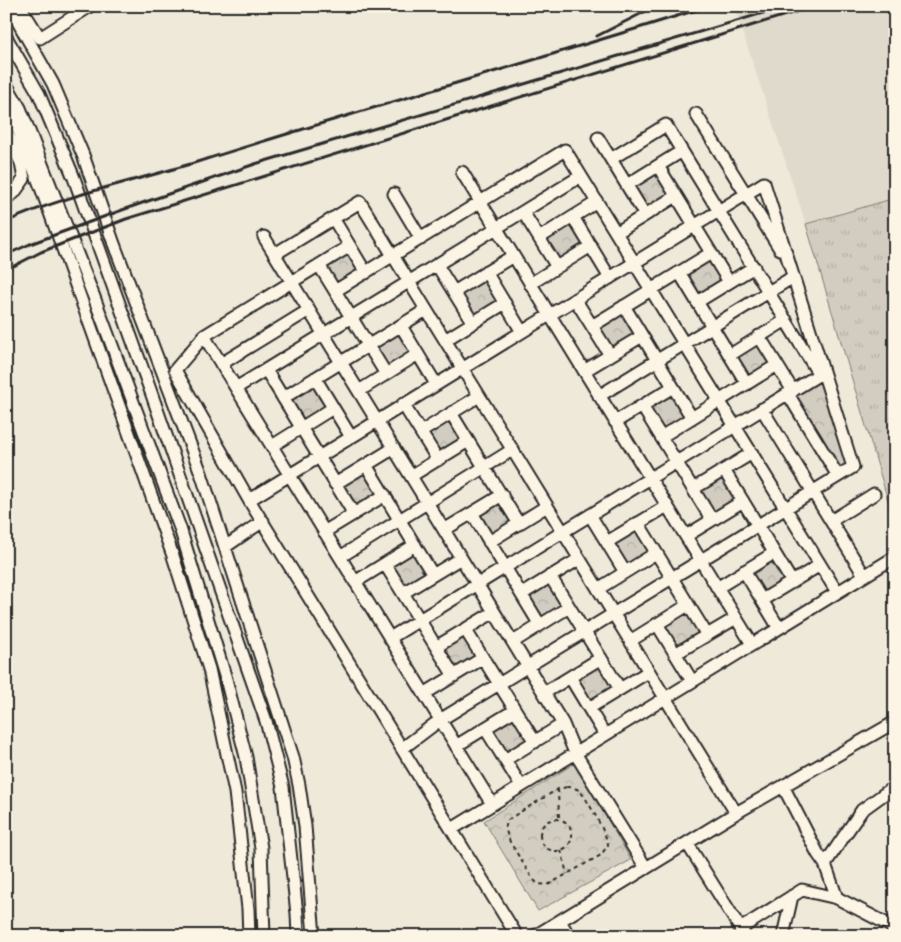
<svg xmlns="http://www.w3.org/2000/svg" width="901" height="942" font-family="Kalam,sans-serif">
<defs>
<pattern id="grass-tufts" width="24" height="20" patternUnits="userSpaceOnUse" patternTransform="scale(1.25)"><rect width="24" height="20" fill="#d2cdc0"/><path d="M3 7l-1-3M5 7V3M7 7l1-3M15 17l-1-3M17 17v-4M19 17l1-3" fill="none" stroke="#b4b0a5"/></pattern>
<pattern id="park-crowns" width="20" height="18" patternUnits="userSpaceOnUse" patternTransform="scale(1.25)"><rect width="20" height="18" fill="#d2cdc0"/><path d="M2 6a3 3 0 1 1 6 0M12 15a3 3 0 1 1 6 0" fill="none" stroke="#b4b0a5"/></pattern>
</defs>
<rect width="100%" height="100%" fill="#efe9da"/>
<filter id="ink" filterUnits="userSpaceOnUse"><feTurbulence type="fractalNoise" baseFrequency=".02" numOctaves="2"/><feDisplacementMap in="SourceGraphic" scale="10" xChannelSelector="R" yChannelSelector="G"/><feConvolveMatrix kernelMatrix="1 2 1 2 8 2 1 2 1" color-interpolation-filters="sRGB"/></filter>
<g filter="url(#ink)">
<path fill="#e0dacc" d="M734,6h161v192l-89,26z"/>
<path fill="url(#grass-tufts)" stroke="#7e7c76" d="M895,198v326l-89,-300z"/>
<path fill="url(#park-crowns)" stroke="#7e7c76" d="M658,171l14,23 -27,18 -15,-24z
M571,222l15,23 -28,17 -14,-23z
M348,248l14,24 -24,15 -15,-24z
M710,257l14,23 -27,18 -15,-24z
M484,277l14,24 -24,15 -15,-24z
M623,311l15,24 -27,17 -15,-23z
M398,329l14,24 -24,15 -15,-24z
M760,340l15,23 -28,18 -15,-24z
M822,379l26,86 -9,7 -45,-75z
M314,383l15,24 -25,15 -14,-24z
M673,392l15,23 -27,17 -15,-23z
M449,417l15,24 -24,15 -15,-24z
M365,470l14,24 -24,15 -15,-24z
M723,476l15,24 -25,15 -14,-24z
M501,499l14,24 -24,15 -15,-24z
M637,529l15,24 -25,15 -14,-24z
M414,549l14,24 -24,15 -15,-24z
M775,557l14,23 -27,18 -15,-24z
M550,581l14,24 -24,15 -15,-24z
M688,611l14,24 -24,15 -15,-24z
M465,633l15,24 -25,15 -14,-24z
M600,665l14,24 -24,15 -15,-24z
M516,716l15,23 -25,15 -14,-23z
M575,763l56,97 -93,51 -54,-90z"/>
<g fill="none" stroke-linecap="round" stroke-linejoin="round">
<g stroke="#2b2b2b" stroke-width="15">
<path id="minor" d="M9,6l44,78 30,71 31,89 87,229 92,284 6,28 6,41 9,110
M20,6l20,32 50,-32
M6,37l33,57 35,84 78,217 114,326 17,66 14,127 1,22
M6,84l14,24 74,189 86,231 46,151 20,78 15,91 3,88
M6,105l7,11 27,69 133,371 36,113 26,123 13,117 1,27
M696,114l84,135
M6,130l15,33 3,16 -10,14 -8,5
M598,138l47,77
M611,159l55,-34 152,248
M658,166l71,116
M462,172l290,472
M627,185l55,-34
M394,194l27,45
M523,212l34,55
M573,217l37,61
M333,218l33,55
M616,233l60,-37
M264,237l299,487 12,29 71,115
M539,238l58,-36
M350,246l-146,90 -29,34 74,130 268,436
M275,254l85,-52 376,611
M319,265l67,109
M437,265l36,58
M486,272l36,60
M679,272l68,112
M530,284l61,-38
M335,291l230,-141 272,442
M454,292l59,-36
M575,299l35,56
M697,302l57,-35
M624,306l68,112
M401,326l35,58
M592,326l119,-73
M204,336l288,468
M759,336l34,55
M445,340l60,-37
M730,355l56,-35
M221,364l88,-54
M266,370l88,144
M584,371l58,-35
M315,378l36,59
M236,388l345,-212
M359,391l59,-37
M788,394l50,82
M599,396l194,-119
M283,398l143,-88
M403,404l35,56
M642,406l70,114
M762,409l102,166
M451,413l68,111
M615,422l58,-35
M421,432l58,-36
M661,437l116,-72
M272,446l61,-38
M366,465l67,110
M724,470l68,112
M411,476l57,-35
M335,484l59,-36
M693,489l59,-36
M249,500l515,-317 89,284 -413,253 -37,28
M472,513l68,112
M590,515l35,57
M831,521l43,-27
M638,523l69,112
M444,530l58,-35
M324,532l61,-37
M686,536l57,-35
M489,542l58,-36
M607,542l60,-36
M225,547l38,-26
M340,557l172,-107
M385,564l69,112
M744,571l35,57
M550,576l70,113
M355,582l60,-37
M717,588l57,-35
M598,589l58,-36
M403,593l58,-35
M522,594l57,-35
M762,600l58,-35
M657,624l35,57
M465,629l70,113
M390,638l433,-266
M630,641l58,-36
M513,642l56,-35
M436,647l58,-35
M675,654l61,-36
M570,677l35,58
M544,693l57,-35
M424,694l59,-36
M589,708l59,-36
M485,728l36,58
M456,746l59,-36
M505,760l58,-36
M783,786l35,68 7,10 12,34
M452,829l443,-272
M687,843l58,93
M825,864l37,-54 33,-24
M560,921l9,15
M740,929l62,-39 35,8 58,30
M535,936l201,-123 159,-91
M783,936l9,-40"/>
</g>
<path stroke="#2b2b2b" stroke-width="2" stroke-dasharray="4 4" stroke-linecap="butt" d="M567,787c4,0 8,1 12,3 7,6 29,47 29,55l-7,10 -34,19 -19,11 -10,-1 -6,-6 -22,-36 -5,-14 3,-8 4,-3 46,-28z
M558,789l1,30
M540 835a16 16 0 1 1 32 0a16 16 0 1 1-32 0Z
M561,850l6,24"/>
<use href="#minor" stroke="#fcf5e5" stroke-width="11"/>
<path stroke="#2b2b2b" stroke-width="3" d="M597,36l59,-30
M6,222c61,-28 127,-40 191,-60 170,-54 342,-102 512,-156
M6,255l24,-11 95,-35 130,-45 532,-158
M6,270l35,-18 85,-33 689,-213"/>
</g>
</g>
<rect width="901" height="942" fill="none" stroke="#fcf5e5" stroke-width="25"/>
<rect x="12" y="12" width="876" height="917" fill="none" stroke="#2b2b2b" stroke-width="2" filter="url(#ink)"/>
</svg>
